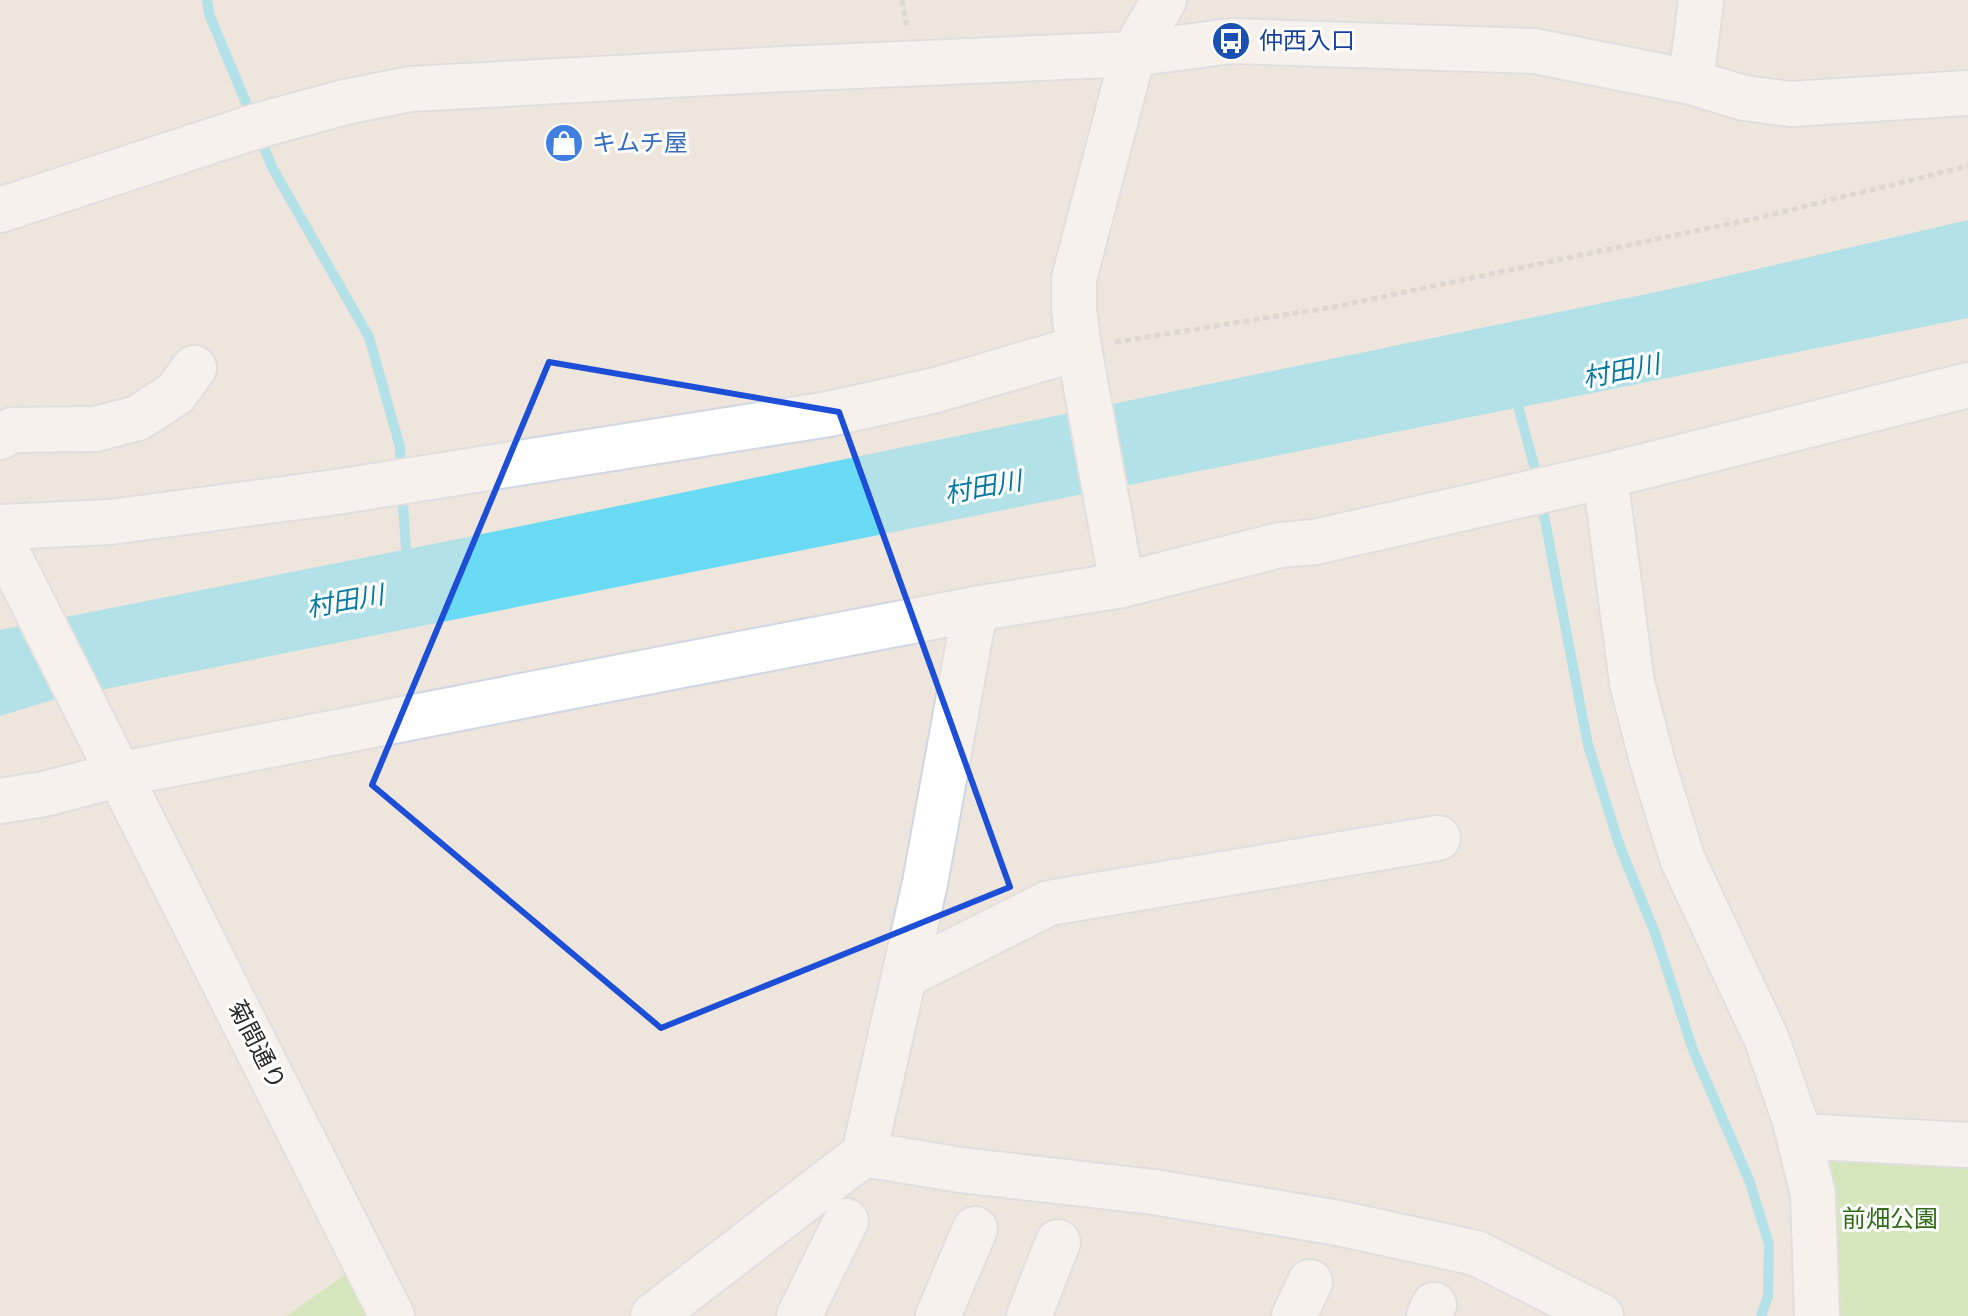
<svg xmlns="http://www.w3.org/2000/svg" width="1968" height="1316" font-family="Roboto,'Noto Sans JP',sans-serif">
<rect width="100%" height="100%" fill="#eee5dc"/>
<path fill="#b8e796" d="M1799,1136l169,9v171h-151z
M365,1261l27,55h-106z"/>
<path fill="#6adbf5" d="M1968,220v98l-1913,381 -55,17v-86l448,-89 1232,-254z"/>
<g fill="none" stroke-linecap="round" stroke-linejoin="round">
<path stroke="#6adbf5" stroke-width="10" d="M207,0l2,14 43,103
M259,136l14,33 96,168 31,110 1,24
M1515,395l23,85
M402,491l5,72
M1541,500l47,245 32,102 35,86 38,117 56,130 20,64 -1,52 -7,20"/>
<g stroke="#d1d6e4" stroke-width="48">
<path id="minor" d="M1691,82l10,-82
M0,210l257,-84 88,-24 65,-13 374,-20 349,-15 98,-13 303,10 157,31 53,16 47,6 177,-11
M0,437l12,-7 83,-1 43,-11 38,-25 18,-25
M1605,476l27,207 21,81 29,94 85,182 28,81 18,73 4,122
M0,527l110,-5 226,-30 493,-78 107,-24 143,-42
M0,538l392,778
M1122,585l-43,-237 -5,-38v-31l59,-225 31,-54
M0,801l44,-7 77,-20 442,-86 412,-79 147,-24 158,-40 35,-3 290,-66 363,-91
M904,976l145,-73 389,-65
M1799,1136l169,9
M864,1154l97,16 193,22 184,31 138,30 125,63
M653,1316l211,-162 61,-271 50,-274
M799,1316l47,-95
M938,1316l37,-87
M1029,1316l29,-74
M1294,1316l16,-34
M1429,1316l5,-11"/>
</g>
<path stroke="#c8c8c8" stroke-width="5" stroke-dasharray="6 4" stroke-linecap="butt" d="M902,0l5,27
M1115,342l219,-35 428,-90 206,-51"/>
<use href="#minor" stroke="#fff" stroke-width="44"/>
</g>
<path d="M0 0H1968V1316H0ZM549,362l290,50 171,475 -349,141 -289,-243z" fill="#eee5dc" fill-opacity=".55" fill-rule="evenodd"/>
<path fill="none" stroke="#1d4ed8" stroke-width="6" stroke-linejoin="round" d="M549,362l290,50 171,475 -349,141 -289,-243z"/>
<defs>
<g id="bus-disc" transform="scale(2)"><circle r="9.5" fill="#1a4fb4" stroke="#fff"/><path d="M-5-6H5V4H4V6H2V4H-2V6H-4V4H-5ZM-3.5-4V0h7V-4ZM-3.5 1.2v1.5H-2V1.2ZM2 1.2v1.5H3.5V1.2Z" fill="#fff"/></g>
<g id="shop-disc" transform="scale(2)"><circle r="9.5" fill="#3f7fe0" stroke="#fff"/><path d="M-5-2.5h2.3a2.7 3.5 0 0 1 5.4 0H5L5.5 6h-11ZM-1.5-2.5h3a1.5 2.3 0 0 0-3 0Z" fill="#fff"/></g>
</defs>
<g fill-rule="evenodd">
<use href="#bus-disc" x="1231" y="41"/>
<use href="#shop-disc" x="564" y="143"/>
</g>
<g text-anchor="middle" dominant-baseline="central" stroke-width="6" stroke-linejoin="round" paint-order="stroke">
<g font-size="24" fill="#164399" stroke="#fff" text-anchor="start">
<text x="1259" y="41">仲西入口</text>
</g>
<g font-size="24" fill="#366cbe" stroke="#fff" text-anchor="start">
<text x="592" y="143">キムチ屋</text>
</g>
<g font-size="24" fill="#2b2b2b" stroke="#fff">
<text transform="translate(257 1045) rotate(63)">菊間通り</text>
</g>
<g font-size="24" fill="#2f6c16" stroke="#fff">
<text x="1890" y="1219">前畑公園</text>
</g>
<g font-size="26" font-style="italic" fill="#067aa3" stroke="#fff">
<text transform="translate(1621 371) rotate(-11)">村田川</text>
<text transform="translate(983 487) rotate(-10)">村田川</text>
<text transform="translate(345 601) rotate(-10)">村田川</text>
</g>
</g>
</svg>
